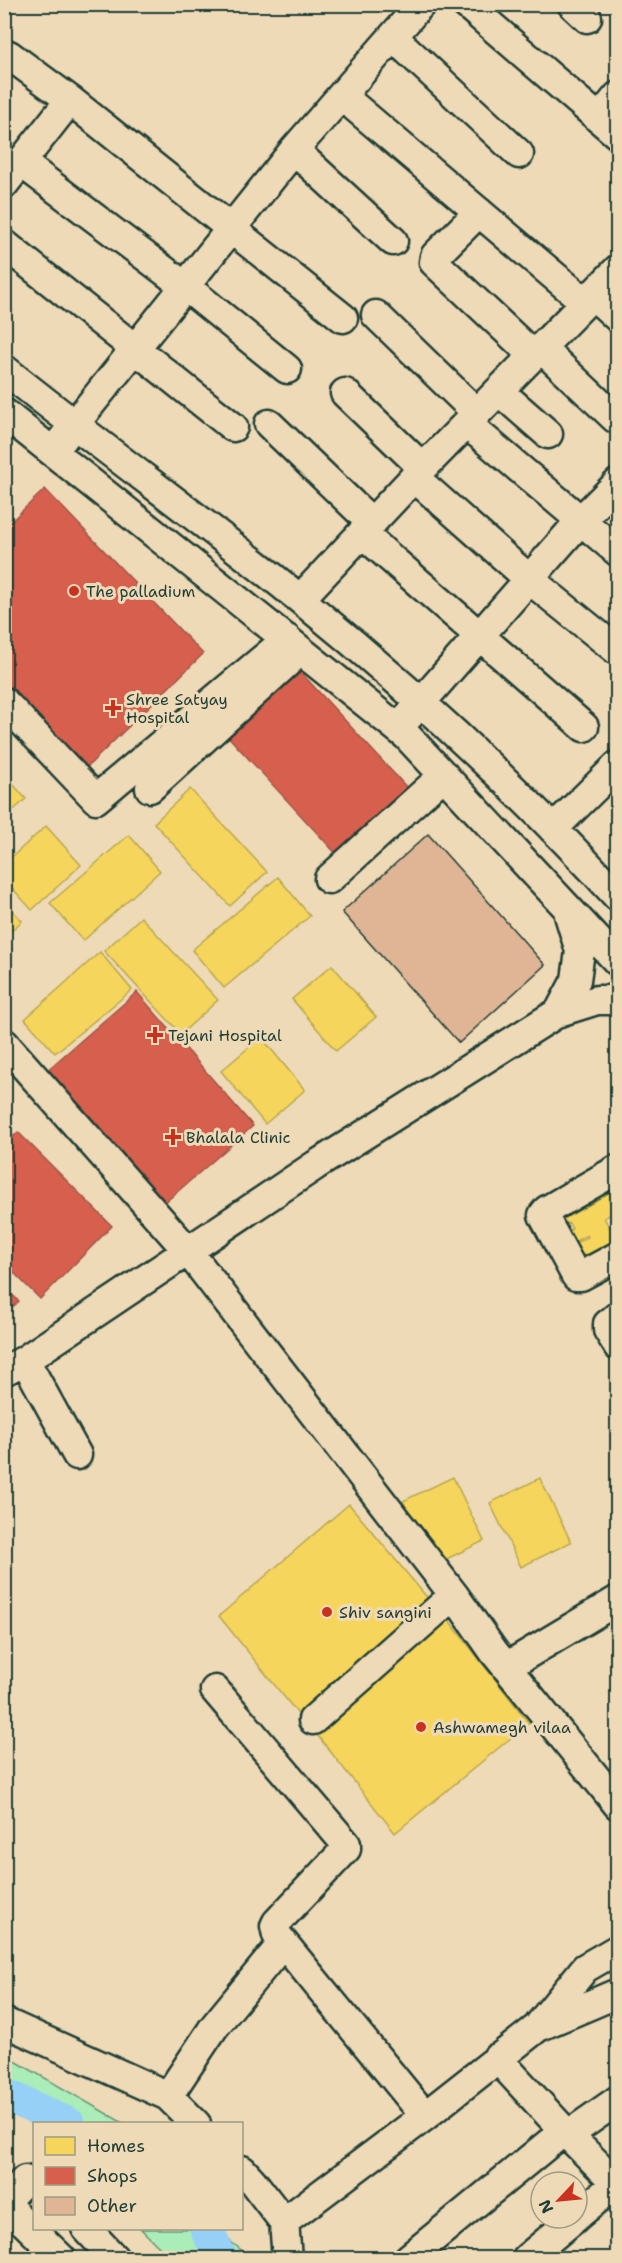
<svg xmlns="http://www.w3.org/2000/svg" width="622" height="2263" font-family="'Shantell Sans',sans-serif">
<rect width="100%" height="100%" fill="#efdab8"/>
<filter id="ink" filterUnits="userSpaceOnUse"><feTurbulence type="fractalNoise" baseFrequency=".0167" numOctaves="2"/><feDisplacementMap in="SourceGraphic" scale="12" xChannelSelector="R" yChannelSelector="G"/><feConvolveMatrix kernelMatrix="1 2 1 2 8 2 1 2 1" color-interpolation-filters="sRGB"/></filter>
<g filter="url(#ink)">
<path fill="#aaedb8" stroke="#649576" stroke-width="1.5" d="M4,2055h1l118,68h-79l-8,-8 -31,-9z
M141,2229h79l11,13 21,16h-82z"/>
<path fill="#f6d55c" stroke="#b6a750" stroke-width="1.5" d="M4,774l22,25 -22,19z
M190,789l77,83 -37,34 -76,-83z
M46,826l35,39 -49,45 -28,-31v-15z
M129,835l31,36 -77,70 -33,-38z
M278,877l32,39 -86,72 -32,-38z
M4,901l18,20 -18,16z
M141,917l77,83 -37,34 -77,-83z
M100,952l32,38 -77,63 -30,-34z
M332,965l44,52 -40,34 -44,-52z
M261,1037l44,53 -40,34 -44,-53z
M608,1190l4,8 -3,2 4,7 3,-1 2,4 -14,8 7,12 7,-3v20l-31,14 -3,-6 -4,2 -7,-13 15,-7 -1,-2 -15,8 -6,-11 6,-3 -3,-6 -5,2 -4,-8 11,-6 2,3 21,-12 -2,-3z
M453,1477l31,64 -50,24 -31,-64z
M540,1478l31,64 -50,25 -31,-64z
M349,1504l86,103 -133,112 -83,-103z
M447,1618l82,105 -134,110 -81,-102z"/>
<path fill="#d6604d" stroke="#9f5646" stroke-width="1.5" d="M45,489l158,165 -121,118 -78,-81v-163z
M295,666l115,125 -71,66 -115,-125z
M137,992l116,134 -92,80 -116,-134z
M18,1132l94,94 -72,73 -36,-36v-118z
M4,1287l15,14 -15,15z"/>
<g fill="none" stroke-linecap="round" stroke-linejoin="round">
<path stroke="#96d0f6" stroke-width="33" d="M4,2094l65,30
M206,2228l15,30"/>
</g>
<path fill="#dfb595" stroke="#1f3d34" stroke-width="1.5" d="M428,834l117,131 -86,78 -117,-131z"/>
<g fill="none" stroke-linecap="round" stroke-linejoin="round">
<g stroke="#1f3d34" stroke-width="33">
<path id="minor" d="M466,4l152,131
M572,4l15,14
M393,37l126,117
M9,55l61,45 273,218
M342,96l243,206
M599,119l19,-23
M294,150l99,91
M22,163l164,124 101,82
M4,184l66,-84
M479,212l-44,44 -1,6 100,94
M4,244l229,183
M592,294l26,24
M376,315l101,98
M541,348l74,70
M4,369c98,79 200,152 297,231 112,91 219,190 317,297
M499,391l49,43
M345,393l78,75
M4,413l402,322 212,227
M269,424l103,99
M467,424l151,128
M62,440l232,-290 127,-146
M415,478l114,101 89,72
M363,534l221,193
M300,599l123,-131 195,-199
M4,702l92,97 191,-160
M409,716l172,-196 37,-37
M150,788l149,-136
M553,829l65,-64
M329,879l115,-104
M559,1012l17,-32 4,-29 -11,-36
M4,1043l184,208 266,344 40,57 124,153
M618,1169l-71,41 -4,5 33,61h5l37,-20
M618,1316l-10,8v6l10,16
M25,1360l52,95
M4,1371l21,-11 291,-195 243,-153 38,-12h21
M506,1667l112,-67
M215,1690l131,154v5l-69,73 -2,4 2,9 148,181
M313,1720l141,-125
M4,2022l164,74 28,28
M539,2025l46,-57 33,-19
M497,2058l71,77
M168,2096l46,-69 69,-84
M618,2100l-50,35 50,50
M242,2170l11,12 31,40 3,36
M4,2202l21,-22
M4,2203l57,55
M577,2216l41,-34
M284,2222l141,-106 113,-89 80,-34
M86,2228l28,30
M409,2258l155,-127
M527,2258l48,-40"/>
</g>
<use href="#minor" stroke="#efdab8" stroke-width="28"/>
</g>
</g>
<g fill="#c8321e" stroke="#efdab8" stroke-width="2">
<circle cx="74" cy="591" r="6"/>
<path d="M110 699h6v6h6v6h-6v6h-6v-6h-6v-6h6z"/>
<path d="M152 1026h6v6h6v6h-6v6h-6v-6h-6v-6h6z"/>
<path d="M170 1128h6v6h6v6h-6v6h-6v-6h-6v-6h6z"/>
<circle cx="327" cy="1612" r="6"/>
<circle cx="421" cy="1727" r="6"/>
</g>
<g text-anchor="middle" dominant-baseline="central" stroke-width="6" stroke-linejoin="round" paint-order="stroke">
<g font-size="16" fill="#1f3d34" stroke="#efdab8" text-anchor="start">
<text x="86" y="591">The palladium</text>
<text x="126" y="699">Shree Satyay<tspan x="126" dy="18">Hospital</tspan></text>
<text x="168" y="1035">Tejani Hospital</text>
<text x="186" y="1137">Bhalala Clinic</text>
<text x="339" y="1612">Shiv sangini</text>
<text x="433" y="1727">Ashwamegh vilaa</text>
</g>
</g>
<rect width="622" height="2263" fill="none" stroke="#efdab8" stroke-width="24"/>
<rect x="12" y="12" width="598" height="2239" fill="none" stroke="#1f3d34" stroke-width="2" filter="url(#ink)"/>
<rect x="33" y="2122" width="210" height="108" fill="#efdab8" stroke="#9c9b83" stroke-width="1.5"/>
<rect x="45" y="2137" width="30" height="18" fill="#f6d55c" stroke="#9c9b83" stroke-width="1.5"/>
<text x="87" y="2152" font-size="18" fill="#1f3d34">Homes</text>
<rect x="45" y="2167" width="30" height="18" fill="#d6604d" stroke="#9c9b83" stroke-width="1.5"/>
<text x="87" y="2182" font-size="18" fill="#1f3d34">Shops</text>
<rect x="45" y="2197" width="30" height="18" fill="#dfb595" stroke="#9c9b83" stroke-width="1.5"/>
<text x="87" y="2212" font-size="18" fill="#1f3d34">Other</text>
<g transform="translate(559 2200) rotate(244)"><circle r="28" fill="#efdab8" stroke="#9c9b83" stroke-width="1.5"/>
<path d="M0-4.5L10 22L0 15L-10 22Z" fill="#c8321e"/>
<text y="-9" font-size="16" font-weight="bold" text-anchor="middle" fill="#1f3d34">N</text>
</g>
</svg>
